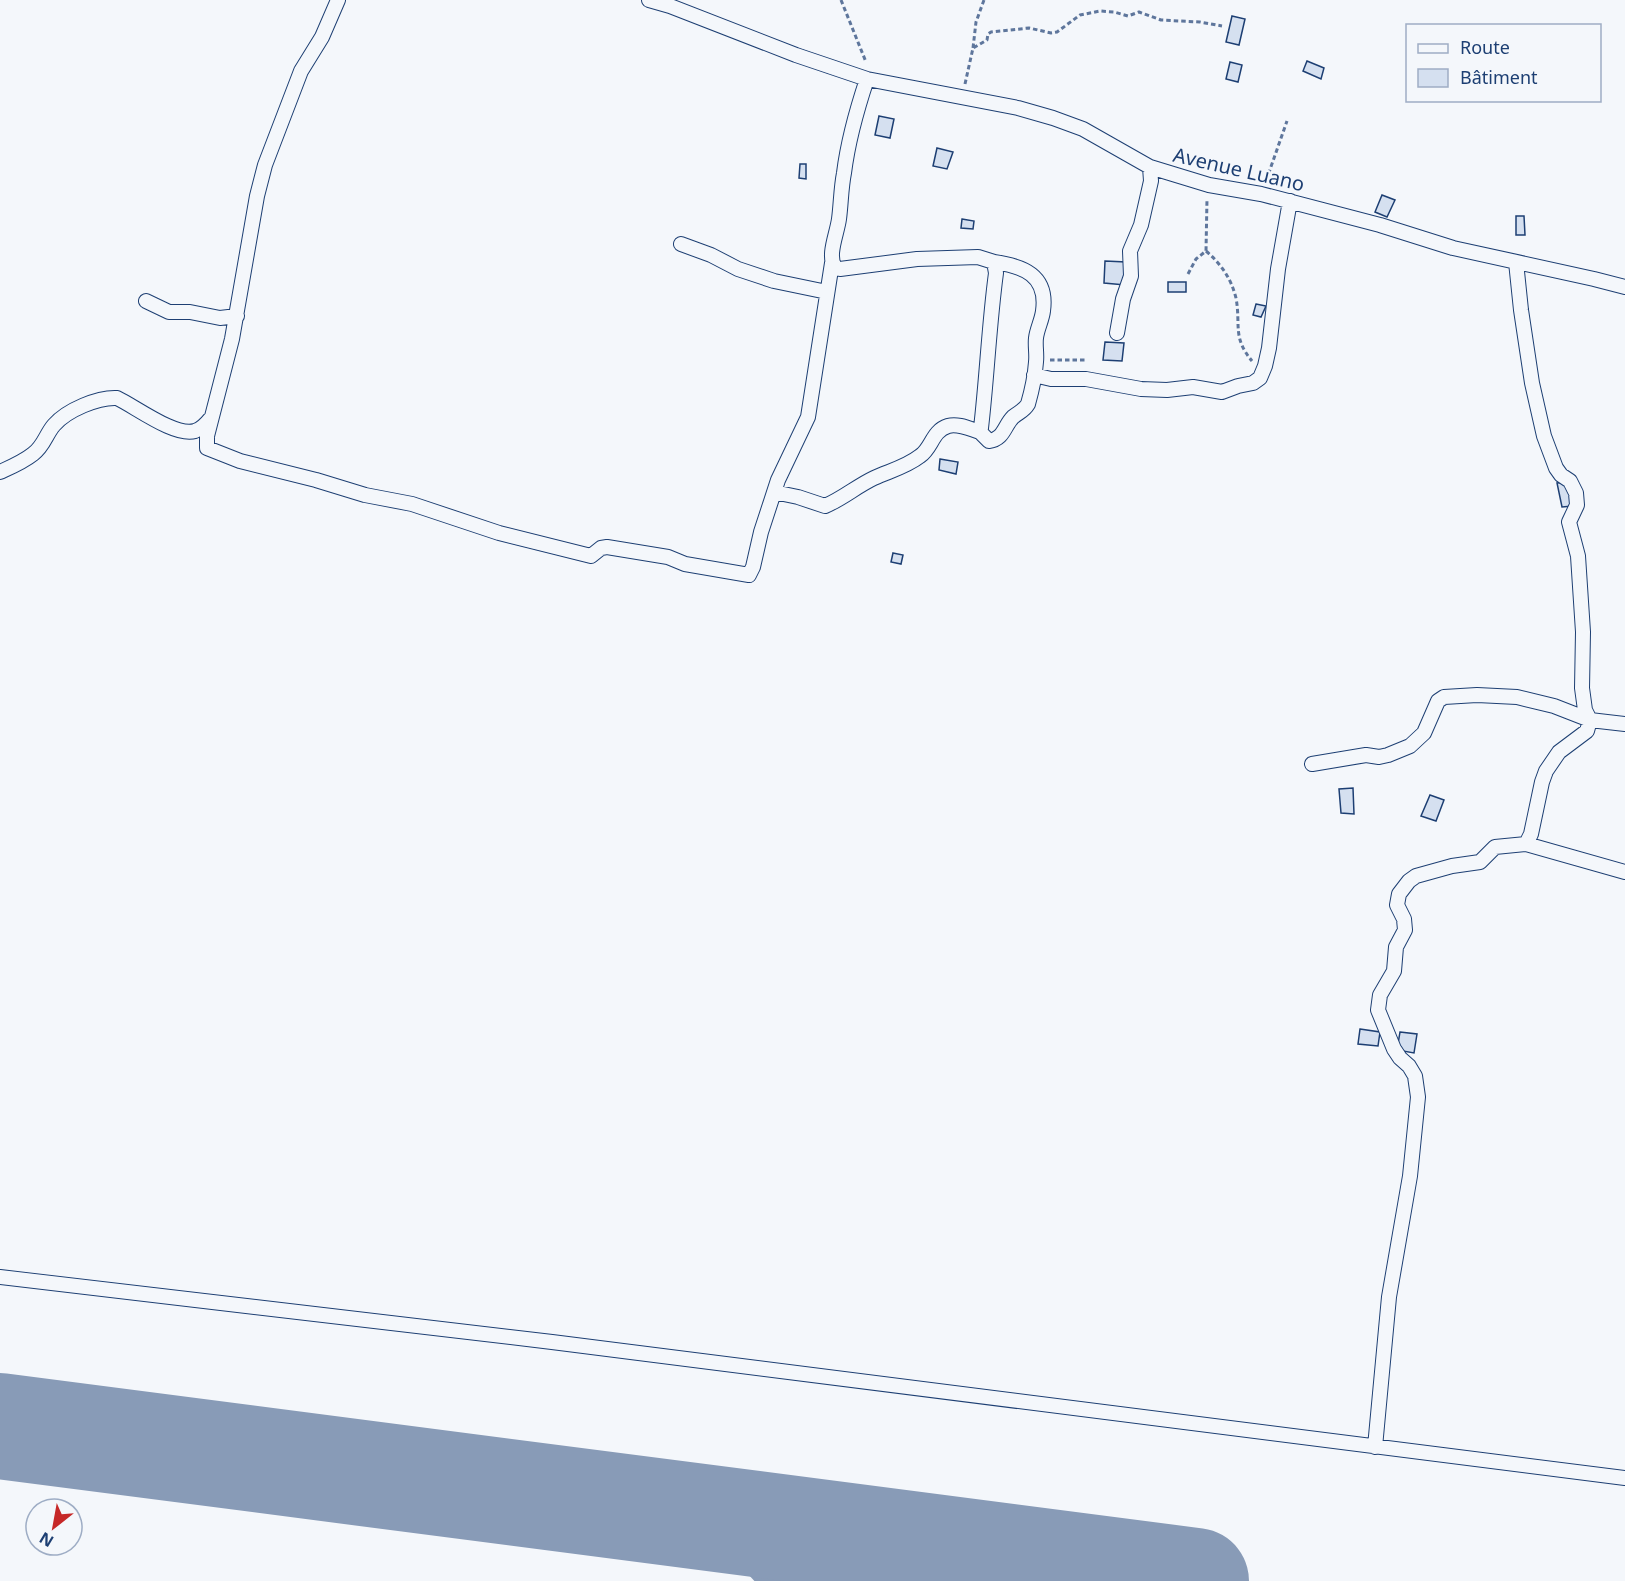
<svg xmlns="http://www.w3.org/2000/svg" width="1625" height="1581" font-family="'Noto Sans',sans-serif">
<rect width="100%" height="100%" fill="#f4f7fb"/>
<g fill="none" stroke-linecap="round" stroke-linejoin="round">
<path stroke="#889bb7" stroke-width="42" d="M698,1517c30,16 64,33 82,64
M1149,1575l10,6
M860,1581c31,-27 72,-28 111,-29"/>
<path stroke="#889bb7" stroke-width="106" d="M0,1426l1196,155"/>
</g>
<path fill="#d5e0f0" stroke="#1d3f73" stroke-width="1.5" d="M1232,16l13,3 -6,26 -13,-3z
M1307,61l17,7 -3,11 -18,-8z
M1230,62l12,3 -4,17 -12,-3z
M879,116l15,3 -4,19 -15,-3z
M937,148l16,4 -6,17 -14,-3z
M800,164h6v15l-7,-1z
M1382,195l13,5 -8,17 -12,-5z
M1516,216h8l1,19h-9z
M962,219l12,2 -1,8 -12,-1z
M1105,261l21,1 -1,23 -21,-2z
M1168,282h18v10h-18z
M1256,304l10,2 -5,11 -8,-2z
M1105,342l19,1 -2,18 -19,-1z
M940,459l18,3 -2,12 -17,-4z
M1567,482l6,24 -11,1 -5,-24z
M893,553l10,2 -2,9 -10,-2z
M1353,788l1,26 -13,-1 -2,-24z
M1430,795l14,5 -8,21 -15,-5z
M1360,1029l20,3 -2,14 -20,-2z
M1400,1032l17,2 -3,19 -17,-3z"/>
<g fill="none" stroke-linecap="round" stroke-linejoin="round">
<g stroke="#1d3f73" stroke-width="16">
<path id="street" d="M338,0l-16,37 -21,34 -36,94 -8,31 -25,143 -25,97v12l33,13 76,19 49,15 47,9 87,29 92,23 10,-8 6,-1 61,10 17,7 64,11 4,-8 8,-35 17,-52 30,-63 24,-154
M649,0l21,6 126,49 71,24 151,29 35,10 30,11 67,38 59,18 52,9 119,31 73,23 141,31 31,8
M681,244l30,11 27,14 36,12 53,11
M146,301l23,11h21l30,6 17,-2
M1117,333l6,-34 8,-23 -1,-25 11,-26 10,-44 -1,-14
M1034,375l17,4h35l55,10 26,1 26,-3 29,5 16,-6 15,-3 7,-5 5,-12 4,-18 9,-79 12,-68
M980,432l9,9c15,-2 15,-15 24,-24 6,-5 11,-6 15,-13 4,-14 7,-28 8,-42 1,-8 -1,-16 0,-24 1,-9 6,-18 7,-27 5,-36 -20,-45 -49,-49
M0,472c11,-5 23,-10 33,-18 11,-8 13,-20 21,-29 13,-15 44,-28 63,-27 19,9 58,39 78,33 6,-2 11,-7 15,-12
M774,492l24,5 27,9c17,-7 32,-20 49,-28 15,-7 32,-11 46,-22 12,-8 12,-25 28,-30 10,-3 22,3 32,6l1,-4c6,-51 8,-103 15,-155l-2,-11 -16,-5 -61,2 -77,10 -5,-1c-8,-13 2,-34 4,-49 2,-15 2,-31 5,-46 4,-32 13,-64 23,-94
M1312,764l54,-9 13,2 9,-2 22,-9 14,-13 14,-32 6,-4 33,-2 40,2 37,9 36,14 35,4
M1526,844l99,28
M0,1277l552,65 1073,136
M1375,1447l14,-150 21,-121 8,-79 -3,-21 -6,-10 -9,-8 -6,-9 -16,-39 2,-15 14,-24 2,-24 9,-17 -1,-11 -7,-14 2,-11 10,-13 7,-5 36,-10 28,-4 15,-15 31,-3 5,-10 11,-52 4,-11 13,-19 28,-21 3,-11 -5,-10 -3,-22 1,-56 -5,-76 -9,-34 8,-17 -1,-12 -6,-12 -9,-6 -5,-7 -12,-32 -12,-53 -11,-73 -5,-48"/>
</g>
<path stroke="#5e769c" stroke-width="3" stroke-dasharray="4.5 3" stroke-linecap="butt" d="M841,0l25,62
M973,48l3,-26 8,-22
M965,84l8,-36 14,-8 1,-6 3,-2 38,-4 22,5 6,-1 23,-17 20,-4 14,1 14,4 11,-4 22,8 39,2 22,4
M1266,181l21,-60
M1206,251c15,13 25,27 30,47 5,27 -4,39 16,63
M1188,274l8,-15 10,-8 1,-52
M1050,360h37"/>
<use href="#street" stroke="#f4f7fb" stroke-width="14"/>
</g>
<g text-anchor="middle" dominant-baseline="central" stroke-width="4.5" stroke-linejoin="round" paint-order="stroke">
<g font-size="20" fill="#1d3f73" stroke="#f4f7fb">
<text transform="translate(1239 169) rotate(13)">Avenue Luano</text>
</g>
</g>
<rect x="1406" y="24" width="195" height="78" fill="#f4f7fb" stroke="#9eadc5" stroke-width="1.5"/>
<rect x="1418" y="44" width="30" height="9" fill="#f4f7fb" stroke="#9eadc5" stroke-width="1.5"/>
<text x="1460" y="54" font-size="18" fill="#1d3f73">Route</text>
<rect x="1418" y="69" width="30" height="18" fill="#d5e0f0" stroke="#9eadc5" stroke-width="1.5"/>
<text x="1460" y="84" font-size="18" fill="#1d3f73">Bâtiment</text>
<g transform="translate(54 1527) rotate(211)"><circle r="28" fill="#f4f7fb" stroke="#9eadc5" stroke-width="1.5"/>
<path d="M0-4.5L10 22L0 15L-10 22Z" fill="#c62828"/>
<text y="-9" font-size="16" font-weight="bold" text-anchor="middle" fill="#1d3f73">N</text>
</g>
</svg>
